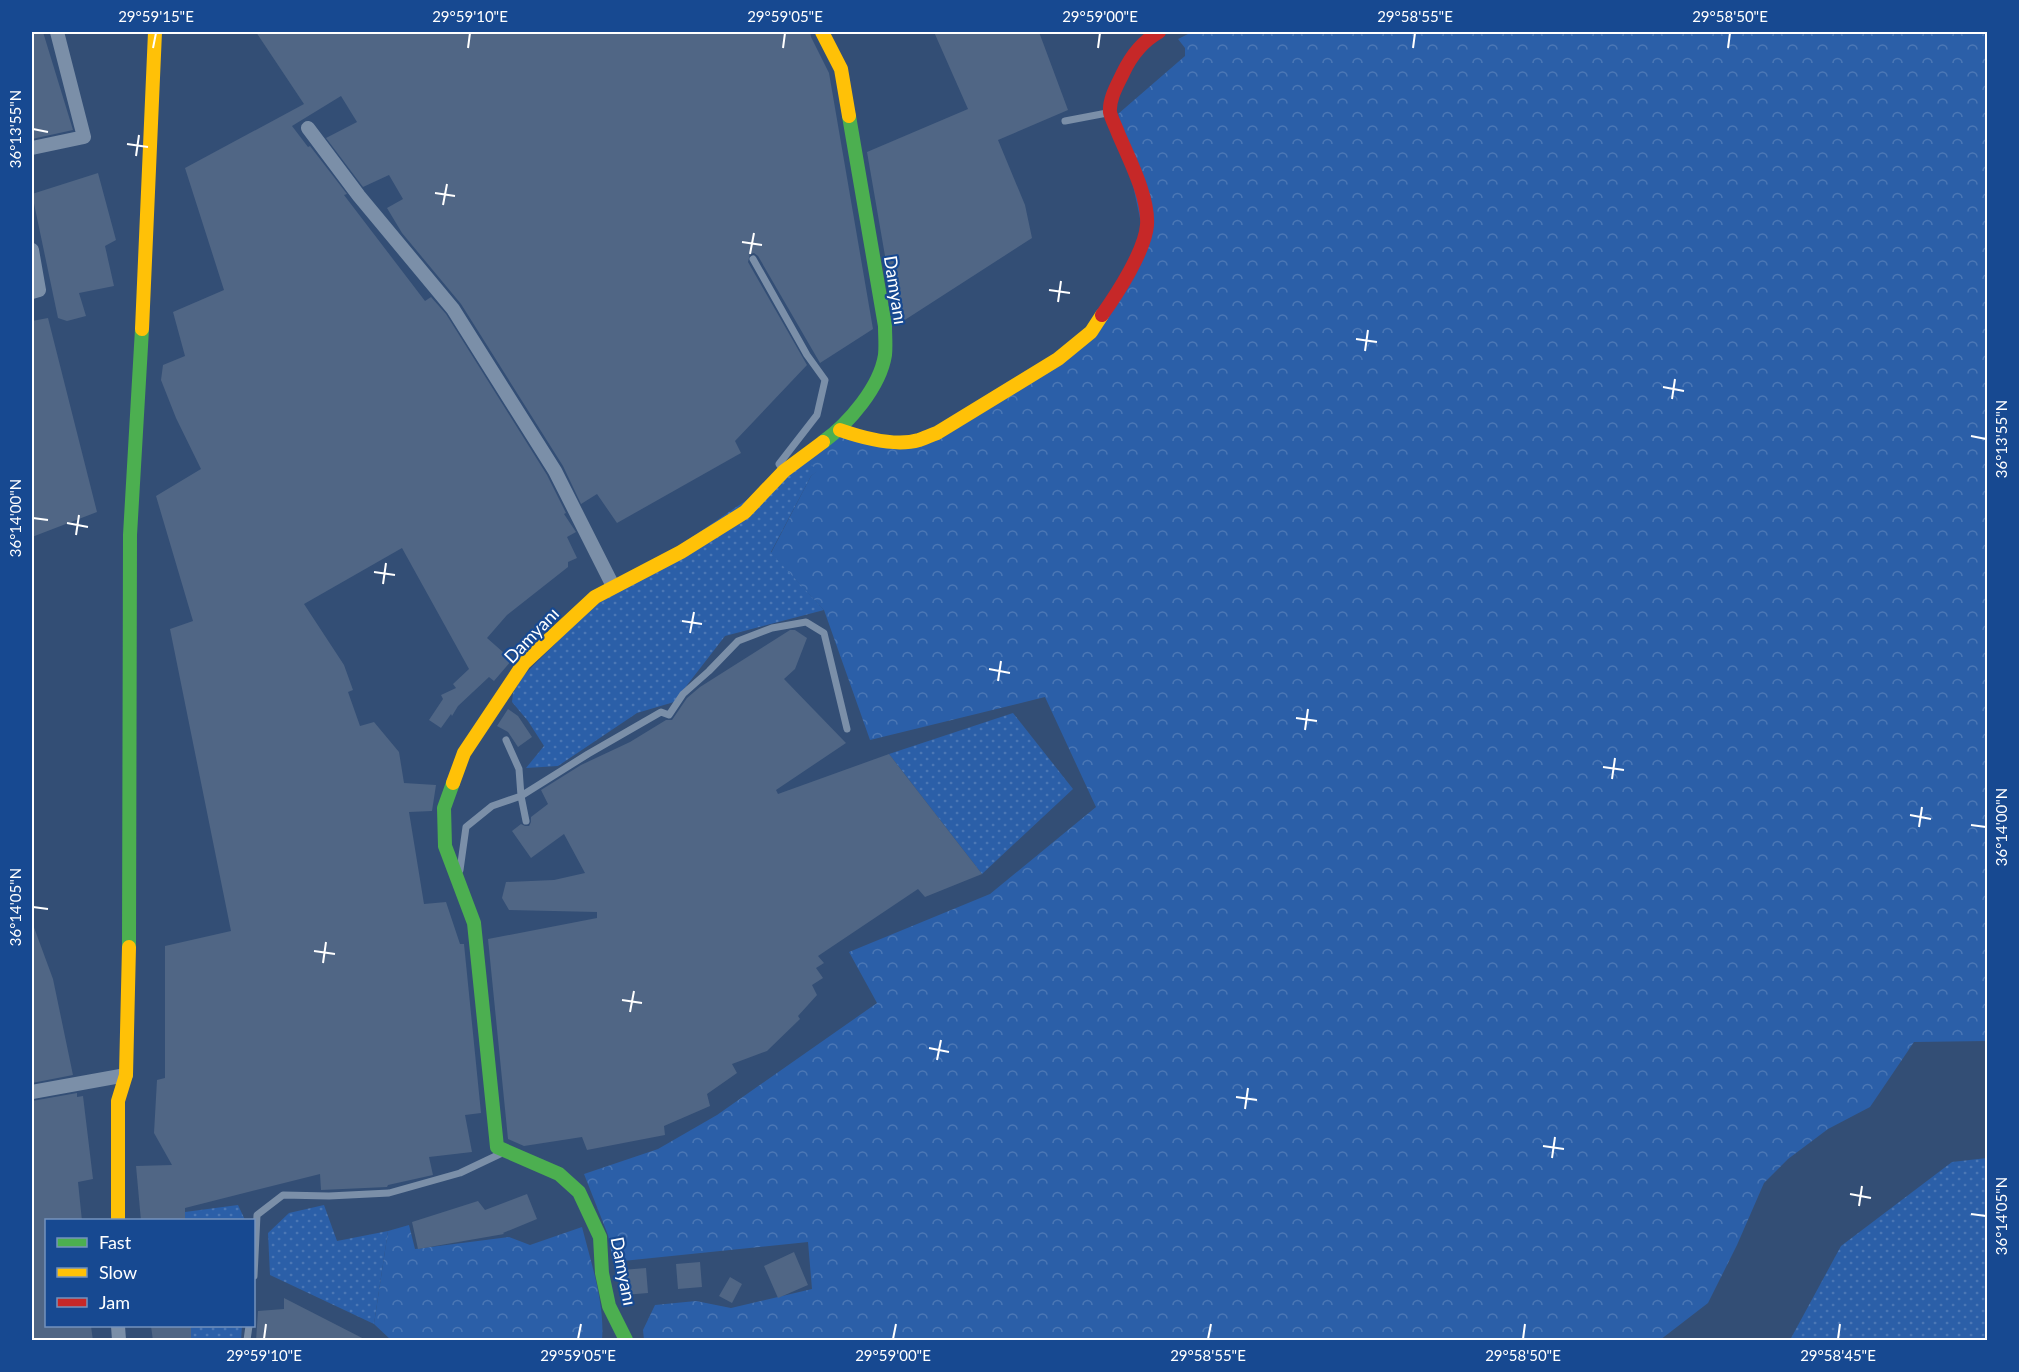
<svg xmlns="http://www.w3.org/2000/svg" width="2019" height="1372" font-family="Lato,sans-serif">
<defs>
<pattern id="grass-dots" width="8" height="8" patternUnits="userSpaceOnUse" patternTransform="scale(1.5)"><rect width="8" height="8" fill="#2b5fa8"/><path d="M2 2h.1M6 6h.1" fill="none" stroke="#4b77b5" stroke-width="1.8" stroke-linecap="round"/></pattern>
<pattern id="forest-crowns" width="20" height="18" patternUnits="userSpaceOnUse" patternTransform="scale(1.5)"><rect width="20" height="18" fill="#2b5fa8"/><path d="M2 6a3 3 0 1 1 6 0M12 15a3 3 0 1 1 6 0" fill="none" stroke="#4b77b5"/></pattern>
</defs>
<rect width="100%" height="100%" fill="#334e75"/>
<path fill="url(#grass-dots)" d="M807,459l11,12 -7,5 -40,76 53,58 -99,26 -51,66 -37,11 -79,53 -32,2 18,-22 -16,-25 -16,-19 1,-9 10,-17 75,-75z
M1013,713l60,76 -91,85 -93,-120z
M1987,1158v182h-197l51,-94 111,-84z
M238,1205l7,15h-60v-8z
M324,1205l13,36 51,-10 -14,93 -104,-49 -2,-42 21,-20z
M191,1326h51l-1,14h-50z"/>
<path fill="url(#forest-crowns)" d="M1192,32h795v1009l-73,1 -44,65 -42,22 -40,30 -24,24 -27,62 -29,58 -48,37h-1016l-1,-10 12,-25 41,-4 35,7 81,-19 -4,-47 -195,20 -5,-27 -24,-61 74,-25 59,-34 160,-112 -28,-51 141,-58 106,-87 -51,-110 -175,43 -46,-130 -53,-57 40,-77 6,-5 -10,-12 33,-22 58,9 162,-84 86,-115 -28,-133 67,-58v-8l-7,-9z
M409,1225l6,24 94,-12 21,8 52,-18c9,35 23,77 20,113h-211l-17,-16 14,-93z"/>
<path fill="#506685" d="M32,32h11l30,98 -41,9z
M256,32h554l1,5 18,36 44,256 -53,34 -62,-107 -4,-3 -4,1 -2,8 59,103 -72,76 6,12 -124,70 -20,-29 -16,10 -18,-38 -102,-162 -59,-71 -15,-25 16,-9 -14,-24 -26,12 -37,-49 31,-16 -16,-26 -49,30 16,21 2,-1 37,48 -3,1 81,106 6,-4 15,17 101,161 19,38 -2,1 12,18 -9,5 10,21 -9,4v5l-61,48 -20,23 25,22 -18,21 -5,-4 -31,29 -6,10 -1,-2 -10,14 -12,-8 14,-21 -2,-4 15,-7 -3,-4 16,-15 -67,-121 -98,56 40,61 9,25 -5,2 12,34 14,-4 25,30 5,31 32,2 -4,26 -23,1 15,92 22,-2 14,42h4l17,169 -16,2 7,37 -43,5 4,18 -45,10 -1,2 -66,3 -1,-16 -135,34v13h-44l-5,-55 36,-1 -18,-32 3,-53 8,-2v-132l66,-15 -61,-302 23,-8 -37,-125 45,-27 -25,-51 -15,-38 2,-15 22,-9 -12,-44 51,-22 -39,-122 119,-64z
M934,32h105l29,78 -70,30 27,65 7,33 -135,87 -30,-173 101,-43z
M98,173l18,67 -11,6 9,40 -35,7 7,23 -19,5 -9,-3 -26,-124z
M48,318l49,194 -65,25v-216z
M790,630h5l12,8 -12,31 -11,10 62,64 -70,47 2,4 111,-40 93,120 -57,23 -7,-8 -100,67 6,7 -8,5 7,10 -11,7 5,10 -19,21 2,3 -33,32 -35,13 5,9 -30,21 3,12 -46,20 1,9 -78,15 -5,-13 -58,9 -16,-7 -20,-200 109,-21v-6l-88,-2 -7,-12 4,-16 48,-2 31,-7 -21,-39 -33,24 -19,-27 9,-7 4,2h4l2,-4v-5l17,-13 -7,-14 40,-25 49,-23 36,-22h6l15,-22 13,-11z
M508,709l10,7 14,21 -14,10 -10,-15 -11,-6z
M32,922l21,57 20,96 -41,8z
M77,1093v4l6,-1 10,83 -15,3 4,39h-36v105h45l2,15h-61v-240z
M527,1194l10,25 -34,14 1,1 -86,15 -6,-27 66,-21 7,9z
M794,1252l14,33 -30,13 -14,-32z
M700,1262l2,25 -24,2 -2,-25z
M646,1268l2,25 -24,2 -2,-25z
M730,1277l12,7 -10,19 -13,-7z
M284,1298l84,43h-112l2,-30 26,-2z
M151,1326h40v15h-38z"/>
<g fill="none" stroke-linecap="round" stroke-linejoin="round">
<path stroke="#7b8fa8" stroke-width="7" d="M1065,121l42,-8
M753,259l54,96 18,25 -8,35 -38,49 2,3
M506,740l13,29 2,27 5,25
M460,870l6,-43 26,-21 29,-10 67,-42 73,-42 8,3 14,-21 26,-23 29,-30 34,-13 34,-6 18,11 23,96
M254,1276l3,-61 26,-20 46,1 60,-3 71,-20 40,-19
M247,1340l2,-14"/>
<path stroke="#7b8fa8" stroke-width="14" d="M308,128l51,68 94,113 102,162 58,115
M32,148l52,-11 -27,-105
M32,250l7,40 -7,2
M32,1092l94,-17
M118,1326l1,14"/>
<path stroke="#4caf50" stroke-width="14" d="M823,442c26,-19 57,-55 62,-87 1,-9 0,-20 0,-29l-36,-210
M453,783l-9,25 1,38 29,77 23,224 62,27 20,18 21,45 2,36 7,33 17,34
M129,947l1,-412 12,-206"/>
<path stroke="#ffc107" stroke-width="14" d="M822,32l19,37 8,47
M142,329l13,-297
M840,430c23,8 55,17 79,10 6,-2 12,-5 18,-7l121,-74 33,-27 11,-17
M453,783l11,-30 60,-90 71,-66 86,-45 64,-40 39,-41 39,-29
M118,1220v-119l8,-26 3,-128"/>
<path stroke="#c62828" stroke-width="14" d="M1102,315c15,-21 43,-64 45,-90 2,-28 -18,-66 -29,-92 -2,-6 -7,-15 -8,-21 -1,-14 8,-28 13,-39 8,-17 20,-32 36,-41"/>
</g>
<path fill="none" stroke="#fff" stroke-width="2" d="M153,48l3,-15M468,48l2,-15M783,48l2,-15M1098,48l2,-15M1413,48l2,-15M1728,48l2,-15M33,129l15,3M127,144l21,3M136,156l3,-21M435,193l20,3M443,205l4,-21M742,242l20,3M750,254l4,-21M1049,290l21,3M1058,302l3,-21M1356,339l21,3M1365,351l3,-21M1663,387l21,4M1672,399l3,-20M1971,436l15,3M33,518l15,2M67,523l21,4M76,535l3,-20M374,572l21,3M383,584l3,-21M682,621l20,3M690,633l4,-21M989,669l21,4M998,681l3,-20M1296,718l21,3M1305,730l3,-21M1603,767l21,3M1612,779l3,-21M1910,815l21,4M1971,825l15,2M1919,827l3,-20M33,907l15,2M314,951l21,3M323,963l3,-21M622,1000l20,3M630,1012l4,-21M929,1048l20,4M937,1060l4,-20M1236,1097l21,3M1245,1109l3,-21M1543,1146l21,3M1552,1158l3,-21M1850,1194l21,4M1859,1206l3,-20M1971,1214l15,2M264,1339l2,-15M578,1339l3,-15M893,1339l3,-15M1208,1339l3,-15M1523,1339l2,-15M1838,1339l2,-15"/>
<g text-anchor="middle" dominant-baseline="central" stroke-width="4.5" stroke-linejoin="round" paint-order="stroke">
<g font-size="18" fill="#fff" stroke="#174991">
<text transform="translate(896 290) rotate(81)">Damyanı</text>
<text transform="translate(531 635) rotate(-46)">Damyanı</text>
<text transform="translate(624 1271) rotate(79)">Damyanı</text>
</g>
</g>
<rect width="2019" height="1372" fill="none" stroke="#174991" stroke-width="66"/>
<rect x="45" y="1219" width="210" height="108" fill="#174991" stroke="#7492bd" stroke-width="1.5"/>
<rect x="57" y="1238" width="30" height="9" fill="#4caf50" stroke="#7492bd" stroke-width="1.5"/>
<text x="99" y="1249" font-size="18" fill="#ffffff">Fast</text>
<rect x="57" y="1268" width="30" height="9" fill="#ffc107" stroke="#7492bd" stroke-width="1.5"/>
<text x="99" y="1279" font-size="18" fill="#ffffff">Slow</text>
<rect x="57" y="1298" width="30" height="9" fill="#c62828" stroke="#7492bd" stroke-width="1.5"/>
<text x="99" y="1309" font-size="18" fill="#ffffff">Jam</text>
<rect x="33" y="33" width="1953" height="1306" fill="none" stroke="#fff" stroke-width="2"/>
<g font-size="15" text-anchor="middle" fill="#fff">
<text x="156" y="22">29°59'15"E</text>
<text x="470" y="22">29°59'10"E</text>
<text x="785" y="22">29°59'05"E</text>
<text x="1100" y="22">29°59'00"E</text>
<text x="1415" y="22">29°58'55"E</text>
<text x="1730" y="22">29°58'50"E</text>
<text transform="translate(16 129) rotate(-90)" y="5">36°13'55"N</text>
<text transform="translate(2002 439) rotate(-90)" y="5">36°13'55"N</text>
<text transform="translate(16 518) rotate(-90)" y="5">36°14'00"N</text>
<text transform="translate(2002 827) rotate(-90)" y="5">36°14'00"N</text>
<text transform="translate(16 907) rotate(-90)" y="5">36°14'05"N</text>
<text transform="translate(2002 1216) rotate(-90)" y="5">36°14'05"N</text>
<text x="264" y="1361">29°59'10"E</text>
<text x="578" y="1361">29°59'05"E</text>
<text x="893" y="1361">29°59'00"E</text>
<text x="1208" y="1361">29°58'55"E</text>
<text x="1523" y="1361">29°58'50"E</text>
<text x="1838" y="1361">29°58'45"E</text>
</g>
</svg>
